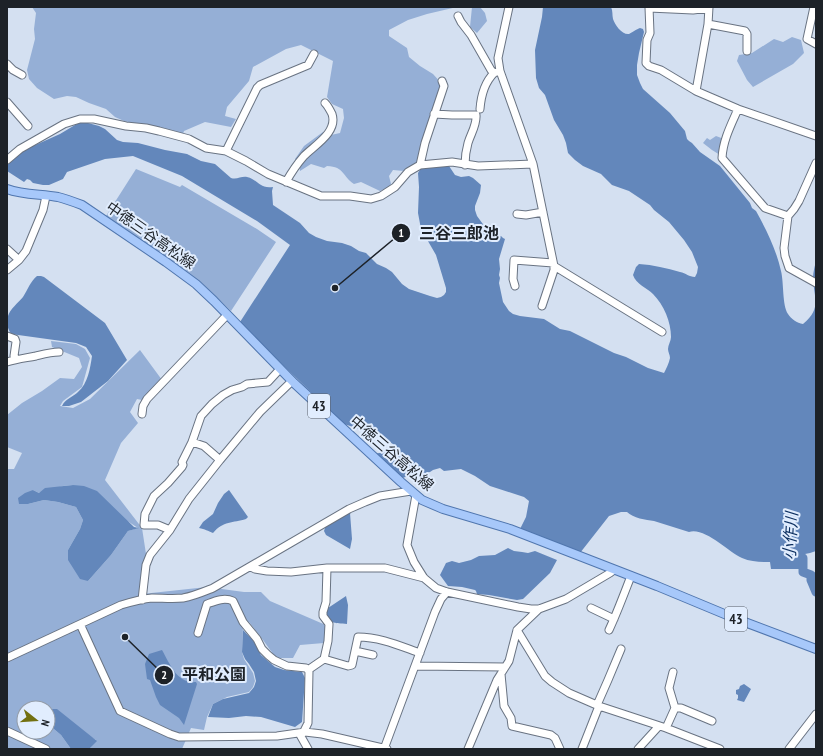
<svg xmlns="http://www.w3.org/2000/svg" width="823" height="756" font-family="'PT Sans Narrow','Noto Sans JP',sans-serif">
<rect width="100%" height="100%" fill="#d4e0f1"/>
<path fill="#95afd6" fill-rule="evenodd" d="M32,7h425l-30,7 -19,6 -19,10v6l18,12 2,9 11,9 13,8 9,10 -23,77 -15,10 -11,-1 -4,6 2,8 -2,3 -9,4 -19,-9 -7,2c-12,-8 -9,-17 -27,-18l-3,2 -13,-4 -11,7 -1,-8 -4,-4 9,-13 19,-14 8,3 9,-2 4,-15 -1,-9 -11,-5 -5,-7 6,-36 -32,-16 -15,4 -33,18 -4,14 -22,26 -2,9 11,3 -5,8 -26,-5 -21,9 -1,3 -59,-13 -9,-4 -9,-8 -17,-6 -13,-6 -9,-1 -13,3 -17,-11 -8,-9 -2,-9 8,-31 -1,-10 2,-16z
M472,7h8l5,6 2,8 -10,12 -7,-6z
M792,37l9,3 3,13 -11,11 -40,23 -6,-7 -10,-19 2,-6 13,-2 22,-14 9,3z
M716,136l8,3 -4,16 -8,-5 -9,-7 4,-5 3,2z
M136,169l44,18 2,-2 75,44 19,13 -45,69 -30,-29 -36,-26 -59,-40z
M51,341l25,3 9,5 5,9 -8,29 -19,14 -3,5 13,2 17,-9 50,-49 22,30 -20,20 -5,-1 -7,13 8,11 -17,20 -16,37 37,48 4,26 -4,40 65,-7 37,5h17l9,9 58,25 -4,17 -24,2 -7,13h-17l-13,-18 -14,-18 -6,5 -1,25 2,7 9,14 2,8 -2,6 -4,5 -22,5 -14,7 -6,13 -3,13 -13,-2 -9,21h-93l7,-9 -48,-28v-4h-24v24h24v-8l13,11 10,14h-64v-280h7l8,-16 -15,-6v-32l15,-12 20,-12 18,-13 14,1 8,-12 -3,-9 -27,-11zM73,485l65,43 -10,3 -17,24 -23,26 -20,-31 12,-21 3,-9 -7,-13 -18,-5 -14,-2 -16,4 5,-14 6,3 24,-7z"/>
<path fill="#6387bb" d="M543,7h68c2,4 1,8 2,12 2,6 9,16 16,15 2,-1 8,-5 11,-6l3,1 1,3 -5,21 -2,12v10l3,8 3,6 27,24 15,18 2,8 2,2 3,2 8,9 20,14 30,37 2,5 4,3c11,20 20,38 25,60 3,12 1,34 7,43 3,5 9,9 15,10 19,-16 11,-25 10,-46 0,-6 2,-12 3,-18v291l-6,2 -5,1v15h-34l-1,-7c-9,0 -19,0 -28,-4 -14,-6 -37,-31 -53,-26l-35,-11c-8,-1 -21,-3 -27,-9h-6l-12,4 -29,37 -47,-19 -12,-3 -1,-2 6,-12 3,-16 -5,-4 -34,-11 -15,-10 -14,-7 -17,2 -4,-3 -7,2 -3,2 -29,6 -26,-24c7,-2 17,-2 21,-8l-15,-10 -37,-12 -59,-57 -45,-45 50,-77 -33,-24 -75,-45 -49,-20 -28,3 -38,13 -4,7 -14,6h-6l-10,-2 -3,-3 -3,-1 -3,3 -17,-11v-11l15,-9 38,-17 20,-12 2,1h6l11,3 6,3 12,11 6,2 15,1 27,7 22,4 14,7 14,3 16,14c6,2 10,-2 16,-1 12,3 12,12 26,10l-1,4 1,14 27,18 9,10 7,4 11,4 15,2 9,3 8,5 7,2 11,11 9,4 6,4 10,12 7,5 21,7 7,2 4,-1 3,-2 2,-3v-4l-10,-33 -15,-26 -3,-16 1,-26 -1,-14 3,-5 28,-2 6,9 6,2 8,-1 4,2 8,7 -1,8 -5,13v4l2,6 11,15 7,4 6,1 2,2 2,1 -6,20 1,10 -1,6 1,3 -1,5 4,19 6,9 4,3 7,2 24,3 16,10 10,2 44,22 12,4 22,11 16,5c2,-4 5,-10 6,-15 0,-3 -2,-6 -2,-9 0,-4 3,-8 3,-12 0,-15 -7,-32 -18,-43 -6,-6 -17,-10 -20,-19l3,-8 3,-3c14,1 28,4 41,8 6,1 9,5 15,5l2,-4 1,-6 -6,-15 -8,-12 -15,-18 -15,-12 -4,-5 -21,-14 -17,-6 -11,-11 -18,-8 -8,-6 -7,-7 -2,-10 -3,-8 -9,-15 -9,-25 -6,-7 -3,-10 -1,-28 7,-33z
M37,276h4l3,1 61,46 22,37 -19,21 -27,21 -12,4h-7c3,-7 11,-9 16,-14 10,-9 12,-23 14,-36l-6,-9 -10,-4 -65,-9c-3,-5 -6,-12 -3,-18 2,-7 10,-13 15,-19 5,-8 7,-15 14,-21z
M73,485l11,1 13,5 37,36 5,1 -11,3 -17,24 -23,26 -8,-2 -12,-19v-10l12,-21 3,-9 -7,-13 -18,-5 -14,-2 -16,4h-9l-1,-6 7,-5 8,-3 6,3 6,-5z
M229,490l19,27 -2,2c-13,4 -23,2 -33,14 -5,-2 -8,-4 -14,-5l4,-6 10,-8 5,-11 6,-9z
M345,513h5l2,26 -2,10 -24,-14 -2,-4 2,-6z
M508,548l6,3 8,1 6,1 7,-2 22,9 -7,13 -27,26 -6,1 -28,-5 -12,-1 -1,-3 -1,-1 -13,-3 -14,-1 -8,-11 6,-12 6,-2 7,2 12,-3 8,-4 16,-1z
M346,596l2,9 -1,19c-11,-1 -22,0 -22,-14z
M243,630l10,10 8,15 14,12 9,3 18,2 3,6 -3,44 -7,5 -34,-10 -15,-1 -17,2 -21,-1 5,-13 10,-5 26,-6 5,-6 2,-6 -2,-9 -5,-8 -4,-5 -3,-7z
M162,650c8,14 15,34 34,32l1,2 -13,41 -5,-7 -19,-13 -4,-8 -6,-17 -3,-1 -2,-15 4,-10z
M744,684l7,5 -7,13 -7,-2 1,-2v-3l-2,-1v-4l3,-1 1,-3z
M53,709h4l40,32 -8,8h-18l-10,-14 -13,-11v-12z"/>
<g fill="none" stroke-linecap="round" stroke-linejoin="round">
<path stroke="#6387bb" stroke-width="9" d="M803,558v14l8,3v5l5,12"/>
<g stroke="#697382" stroke-width="9">
<path id="minor" d="M649,7l1,26 -3,7 -1,23 3,3 12,4 35,21
M709,7l-1,17 -12,67 42,18 78,27
M814,7l-7,32 9,5
M649,8l44,2 16,-2
M458,16l3,6 10,13 20,35 3,3 6,-2
M708,24l37,7 2,3v17
M7,64l6,6 9,5
M7,102l21,24
M480,109c1,-13 5,-27 14,-36
M738,109c-7,16 -15,31 -16,49l43,50 23,8
M434,114l18,1h24c1,10 -5,18 -8,28 -2,7 -3,14 -3,22
M226,151l31,-63 3,-3 48,-20 6,-11
M7,160l13,-11 44,-25 16,-5h14l32,7 20,2 13,3 30,8 17,9 20,3 20,10 22,13 53,22h29l21,3 10,-3 14,-9 13,-15 12,-7 32,-3 26,4 55,-2 -33,-93 -2,-13 11,-51
M816,163l-17,38 -5,8 -6,7 -4,32 1,8 4,12 27,15
M533,164l21,102 108,66
M420,165l5,-22 19,-57 -2,-5
M286,182c5,-9 11,-18 18,-26 11,-11 34,-24 28,-42 -2,-4 -4,-8 -7,-11
M517,214l9,1 17,-3
M7,249l12,11
M7,270l12,-10 7,-9 17,-41 3,-14
M515,286l-2,-7 1,-19 39,3
M542,306l12,-36v-4
M7,336l8,3 1,3 -2,14 2,3
M7,362c10,-3 19,-4 29,-6 8,-2 15,-4 23,-4
M142,414l1,-8 4,-7 80,-84
M220,460l-16,-14 -12,-4 9,-26 11,-12 11,-9 9,-5 10,-3 5,-3 21,-2 12,-13
M416,495l-9,50 7,17 10,16 12,10 11,4 71,15 13,2h8l27,-10 44,-26 4,-3
M170,530l-12,-5h-14l1,-11 9,-18 14,-13 14,-16 1,-2 -1,-3 10,-20
M251,567l4,2 12,2 24,1 36,-4h58l39,10
M142,600l4,-35 4,-10 20,-25 19,-31 31,-39 40,-48 32,-31
M591,608l23,11
M80,624l40,87 50,23 9,3 98,-1 28,-4 17,2 65,15
M517,630l28,46 7,6 17,11 30,13 67,22 54,21
M609,630c8,-17 15,-36 22,-54
M198,633l9,-29c8,-3 17,-7 26,-3l10,21 14,17 5,10 6,6 6,5 13,6 19,2 3,3 -1,52 -5,10
M355,651l18,4
M7,658l114,-53c10,-3 20,-6 31,-7 10,0 21,1 31,0 11,-2 20,-6 30,-10l136,-79 16,-7 15,-6 31,-5
M324,659l4,-18 1,-17 -6,-8v-4l3,-10 1,-34
M415,666l90,1
M308,670l16,-11 24,7 4,-1 6,-28c22,0 42,9 62,16
M501,674l3,32 7,12 1,8 39,9 4,3 5,11
M597,705l11,-25 13,-31
M675,708h6l31,13
M666,728l9,-20 -6,-20 4,-16
M7,731l39,18
M299,733l9,16
M384,749l51,-137 6,-13 6,-7
M468,749l29,-69 12,-19 8,-31 22,-21
M582,749l17,-43
M638,749l21,-23
M789,749l27,-35"/>
</g>
<g stroke="#5076ae" stroke-width="10">
<path id="major" d="M7,189c16,6 34,5 51,8 8,2 16,5 24,8l84,57 30,22 18,17 80,82 107,99 21,18 21,9 67,20 147,57 77,32 82,31"/>
</g>
<use href="#minor" stroke="#fff" stroke-width="7"/>
<use href="#major" stroke="#a7c8fa" stroke-width="8"/>
</g>
<g text-anchor="middle" dominant-baseline="central" stroke-width="4" stroke-linejoin="round" paint-order="stroke">
<g fill="#e1edfe" stroke="#585f68" stroke-width="1">
<rect x="308" y="394" width="22" height="24" rx="3"/>
<rect x="725" y="607" width="22" height="24" rx="3"/>
</g>
<g font-size="14" font-weight="bold" fill="#1d2228">
<text x="319" y="406">43</text>
<text x="736" y="619">43</text>
</g>
<g font-size="15" fill="#1d2228" stroke="#e1edfe">
<text transform="translate(151 235) rotate(35)">中徳三谷高松線</text>
<text transform="translate(392 453) rotate(41)">中徳三谷高松線</text>
</g>
<g font-size="16" font-style="italic" fill="#0b2e5f" stroke="#e1edfe">
<text transform="translate(790 536) rotate(-87)">小作川</text>
</g>
</g>
<path fill="none" stroke="#1d2228" stroke-width="1.5" d="M335 288L401 233M125 637L164 675"/>
<g fill="#1d2228" stroke="#e1edfe" stroke-width="1.5">
<circle cx="335" cy="288" r="4"/>
<circle cx="125" cy="637" r="4"/>
<circle cx="401" cy="233" r="10"/>
<circle cx="164" cy="675" r="10"/>
</g>
<g font-size="12" text-anchor="middle" font-weight="bold" fill="#fff">
<text x="401" y="237">1</text>
<text x="164" y="679">2</text>
</g>
<g font-size="16" text-anchor="middle" font-weight="bold" fill="#1d2228" stroke="#e1edfe" stroke-width="4" stroke-linejoin="round" paint-order="stroke">
<text x="459" y="239">三谷三郎池</text>
<text x="214" y="680">平和公園</text>
</g>
<rect width="823" height="756" fill="none" stroke="#1d2228" stroke-width="16"/>
<g transform="translate(36 720) rotate(107)"><circle r="19" fill="#e1edfe" stroke="#939ca8"/>
<path d="M0-3L7 15L0 10L-7 15Z" fill="#727011"/>
<text y="-6" font-size="11" font-weight="bold" text-anchor="middle" fill="#1d2228">N</text>
</g>
</svg>
